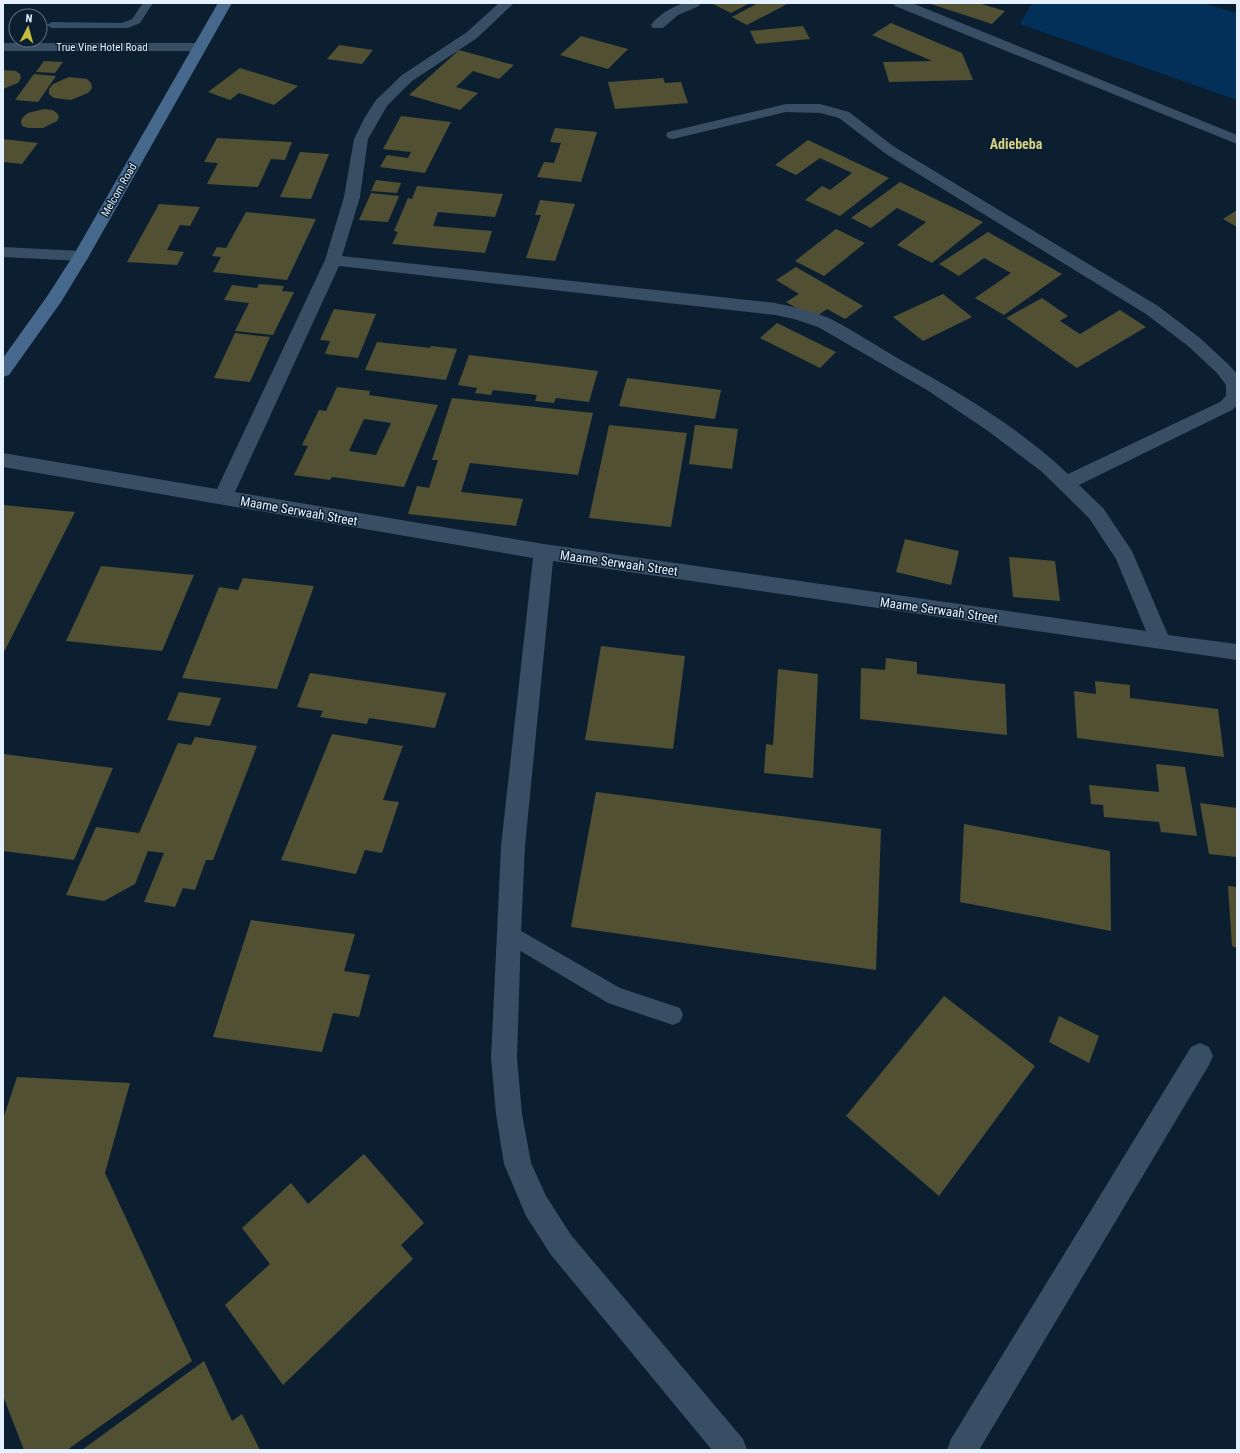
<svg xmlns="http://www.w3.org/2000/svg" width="1240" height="1453" font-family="'Roboto Condensed',sans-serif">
<rect width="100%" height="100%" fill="#0c1f31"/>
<path fill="#033058" d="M1032,3h171l34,10v87l-217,-76z"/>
<path fill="#515033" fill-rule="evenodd" d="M711,3h39l-19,10z
M758,3h31l-42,22 -15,-8z
M928,3h50l27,8 -13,13z
M891,23l71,30 11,27 -84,2 -6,-20 49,-1 -60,-26z
M803,26l7,13 -54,5 -6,-13z
M581,36l47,13 -20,20 -48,-14z
M339,45l34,5 -11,14 -35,-5z
M459,50l55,15 -15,14 -26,-8 -17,16 22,6 -18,17 -51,-15z
M44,61l19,1 -8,11 -19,-1z
M240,68l58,18 -24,19 -35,-12 -9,7 -22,-8z
M3,70l13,1 4,3 1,4 -3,5 -15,6z
M34,74l22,2 -18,26 -23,-2z
M69,77l18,2 4,4 1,5 -4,5 -17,7 -17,-2 -5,-4v-5l4,-5z
M663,78l2,5 16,-1 7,21 -73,6 -7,-27z
M44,109l8,1 5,3 2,4 -2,4 -14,7h-15l-6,-2 -1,-5 2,-4 5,-4z
M401,116l50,6 -26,51 -45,-6 7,-12 21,3 3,-6 -28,-3z
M555,128l42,4 -16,50 -44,-5 7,-15 10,1 7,-20 -11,-1z
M217,138l75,4 -7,18 -14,-1 -13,28 -51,-3 11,-21 -14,-1z
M3,139l35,4 -16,21 -19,-2z
M808,140l81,38 -49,38 -35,-16 17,-14 8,4 22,-17 -32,-15 -24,17 -21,-10z
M300,152l29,2 -18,45 -31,-2z
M376,180l25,3 -4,10 -26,-2z
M900,182l83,40 -51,41 -35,-18 29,-23 -29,-14 -26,20 -20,-10z
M417,186l86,8 -8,23 -57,-5 -5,14 59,5 -7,22 -93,-9 6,-12 -4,-1 14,-33 4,1z
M371,193l28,3 -11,26 -29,-2z
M540,200l35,4 -20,57 -29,-3 15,-43h-6z
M159,204l41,3 -10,19 -10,-1 -13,25 17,2 -7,13 -50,-3z
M1237,210v17l-14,-8z
M246,212l70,7 -29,61 -74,-8 8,-15 -9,-1 5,-9 9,1z
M836,229l29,14 -41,33 -29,-15z
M988,232l74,42 -58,41 -29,-17 36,-25 -27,-15 -25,18 -20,-12z
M796,267l67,39 -18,13 -18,-10 -13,9 -28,-16 13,-8 -23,-14z
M259,284l25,2 -2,5 12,1 -21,43 -38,-4 14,-28 -25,-3 8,-15 25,3z
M943,294l29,23 -49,24 -30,-24z
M1042,298l26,18 -8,5 20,13 40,-24 26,17 -69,41 -71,-50z
M334,309l42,5 -18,44 -33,-4 5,-13 -10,-1z
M777,323l59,29 -16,16 -60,-30z
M235,333l35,4 -20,45 -36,-4z
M377,342l53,6 1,-2 26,3 -11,31 -81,-10z
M469,355l129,16 -9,31 -33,-4 -2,5 -19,-2 2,-6 -44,-5 -2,5 -16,-2 2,-5 -19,-3z
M627,378l94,12 -6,29 -96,-13z
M337,387l33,4 -1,4 69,10 -34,82 -72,-10 -2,3 -36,-5 14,-29 -6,-1 17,-35 7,1zM364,419l27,4 -15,32 -27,-4z
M452,398l141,15 -15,62 -108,-12 -9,29 62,7 -7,27 -108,-12 9,-28 12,2 9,-28h-6z
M609,425l78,8 -16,94 -82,-9z
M695,425l43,4 -6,40 -43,-5z
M3,505l72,7 -72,142z
M905,539l54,12 -8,34 -55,-13z
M1009,557l46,4 5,40 -47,-4z
M101,566l93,9 -32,76 -96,-10z
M243,578l71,8 -37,103 -95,-11 37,-91 19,3z
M601,646l84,10 -12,93 -88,-9z
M886,658l31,4v12l88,10 2,51 -147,-16 1,-51 24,2z
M778,669l40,5 -5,104 -49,-5 2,-29 7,1z
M310,673l136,20 -11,35 -66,-10 -2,6 -47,-7 3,-6 -26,-4z
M1095,681l35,4v13l88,11 6,48 -147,-19 -3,-47 22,3z
M179,692l42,6 -11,28 -43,-6z
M332,734l71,12 -20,54 16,2 -17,51 -17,-3 -9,24 -75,-14z
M195,737l62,9 -44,114h-7l-11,30 -12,-2 -8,19 -31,-5 20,-49 -16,-2 -13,33 -31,17 -38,-6 30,-68 43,6 39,-90 13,2z
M3,754l110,14 -39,92 -71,-9z
M1156,764l29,3 12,69 -36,-4 -2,-10 -55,-5 -1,-12 -12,-1 -2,-19 70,7z
M596,792l285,37 -5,141 -305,-43z
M1200,803l37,5v49l-28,-3z
M964,824l146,27 1,80 -151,-29z
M1228,886l9,1v61l-5,-2z
M251,920l104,14 -11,37 26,4 -11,42 -26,-4 -11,39 -109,-15z
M944,996l91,70 -96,130 -93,-80z
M1059,1016l40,20 -10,27 -40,-21z
M17,1077l113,6 -25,90 87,188 -125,89h-43l-21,-54v-277z
M364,1154l60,69 -23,22 12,14 -130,126 -58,-80 45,-41 -28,-36 49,-45 17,21z
M204,1361l28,60 10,-7 18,36h-178z"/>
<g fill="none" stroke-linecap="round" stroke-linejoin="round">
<path fill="#384e64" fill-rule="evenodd" d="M143,3h10l-13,20 -12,5h-76l-6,-3 6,-3 70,1 10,-4z
M509,924l111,64 60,20 3,7 -3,7 -7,3 -65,-22 -106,-63 -3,-7 3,-7z"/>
<path fill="#384e64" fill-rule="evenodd" d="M499,3h15l-37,35 -65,43 -25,25 -19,33 -8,58 -18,59 433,47c19,4 38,8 56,16 23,12 46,27 68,40 59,33 120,68 169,115l152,-72 6,-6v-11l-9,-12 -29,-27 -42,-32 -260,-160 -47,-36 -19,-5 -34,-1 -113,27 -5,-1 -2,-3 2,-3 118,-28h34l29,8 44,34 265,160 42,32 29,27 8,9v32l-5,4 -153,75 24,23 29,43 36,84 69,9v16l-684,-99 -28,285 -4,87 -4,125 5,56 9,49 15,33 25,39 172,204 4,11h-35l-161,-195 -25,-39 -22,-52 -8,-50 -5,-56 6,-125 4,-87 32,-288 -530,-91v-14l214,36 108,-229 19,-63 10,-58 11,-22 11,-17 26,-25 65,-43zM339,266l436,49 19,4 24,8 109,63 61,41 53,40 48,47 27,41 30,72 -602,-87 -309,-52z
M683,3h18l-2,3 -21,9 -15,13h-10l-2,-3c8,-11 20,-17 32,-22z
M893,3h19l325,132v9l-342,-138z
M3,43h197l5,1 2,3 -2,3 -5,1h-197z
M3,247l78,4 6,1 2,4 -2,4 -6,1 -78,-4z
M1200,1043l9,4 4,9 -4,9 -230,385h-32l4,-11 240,-392z"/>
<path fill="#46688c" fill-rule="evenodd" d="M218,3h14l-143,253 -28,46 -52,73 -6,2v-19l45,-63 25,-39z"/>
</g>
<g text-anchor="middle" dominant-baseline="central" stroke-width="3" stroke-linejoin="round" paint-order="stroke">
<g font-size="11" fill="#e5f1fe" stroke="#0c1f31">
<text x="102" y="47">True Vine Hotel Road</text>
<text transform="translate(119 190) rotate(-60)">Melcom Road</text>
</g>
<g font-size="13" fill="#e5f1fe" stroke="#0c1f31">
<text transform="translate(299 511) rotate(10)">Maame Serwaah Street</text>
<text transform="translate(619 563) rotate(8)">Maame Serwaah Street</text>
<text transform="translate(939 610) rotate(8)">Maame Serwaah Street</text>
</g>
<g font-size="14" font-weight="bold" fill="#d6d183" stroke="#0c1f31">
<text x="1016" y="144">Adiebeba</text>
</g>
</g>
<rect width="1240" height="1453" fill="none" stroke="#e5f1fe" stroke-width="8"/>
<g transform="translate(28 28) rotate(6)"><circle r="19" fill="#0c1f31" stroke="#637383"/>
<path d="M0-3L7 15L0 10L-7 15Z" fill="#c4bc3d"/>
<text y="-6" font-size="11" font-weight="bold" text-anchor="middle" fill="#e5f1fe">N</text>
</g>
</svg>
